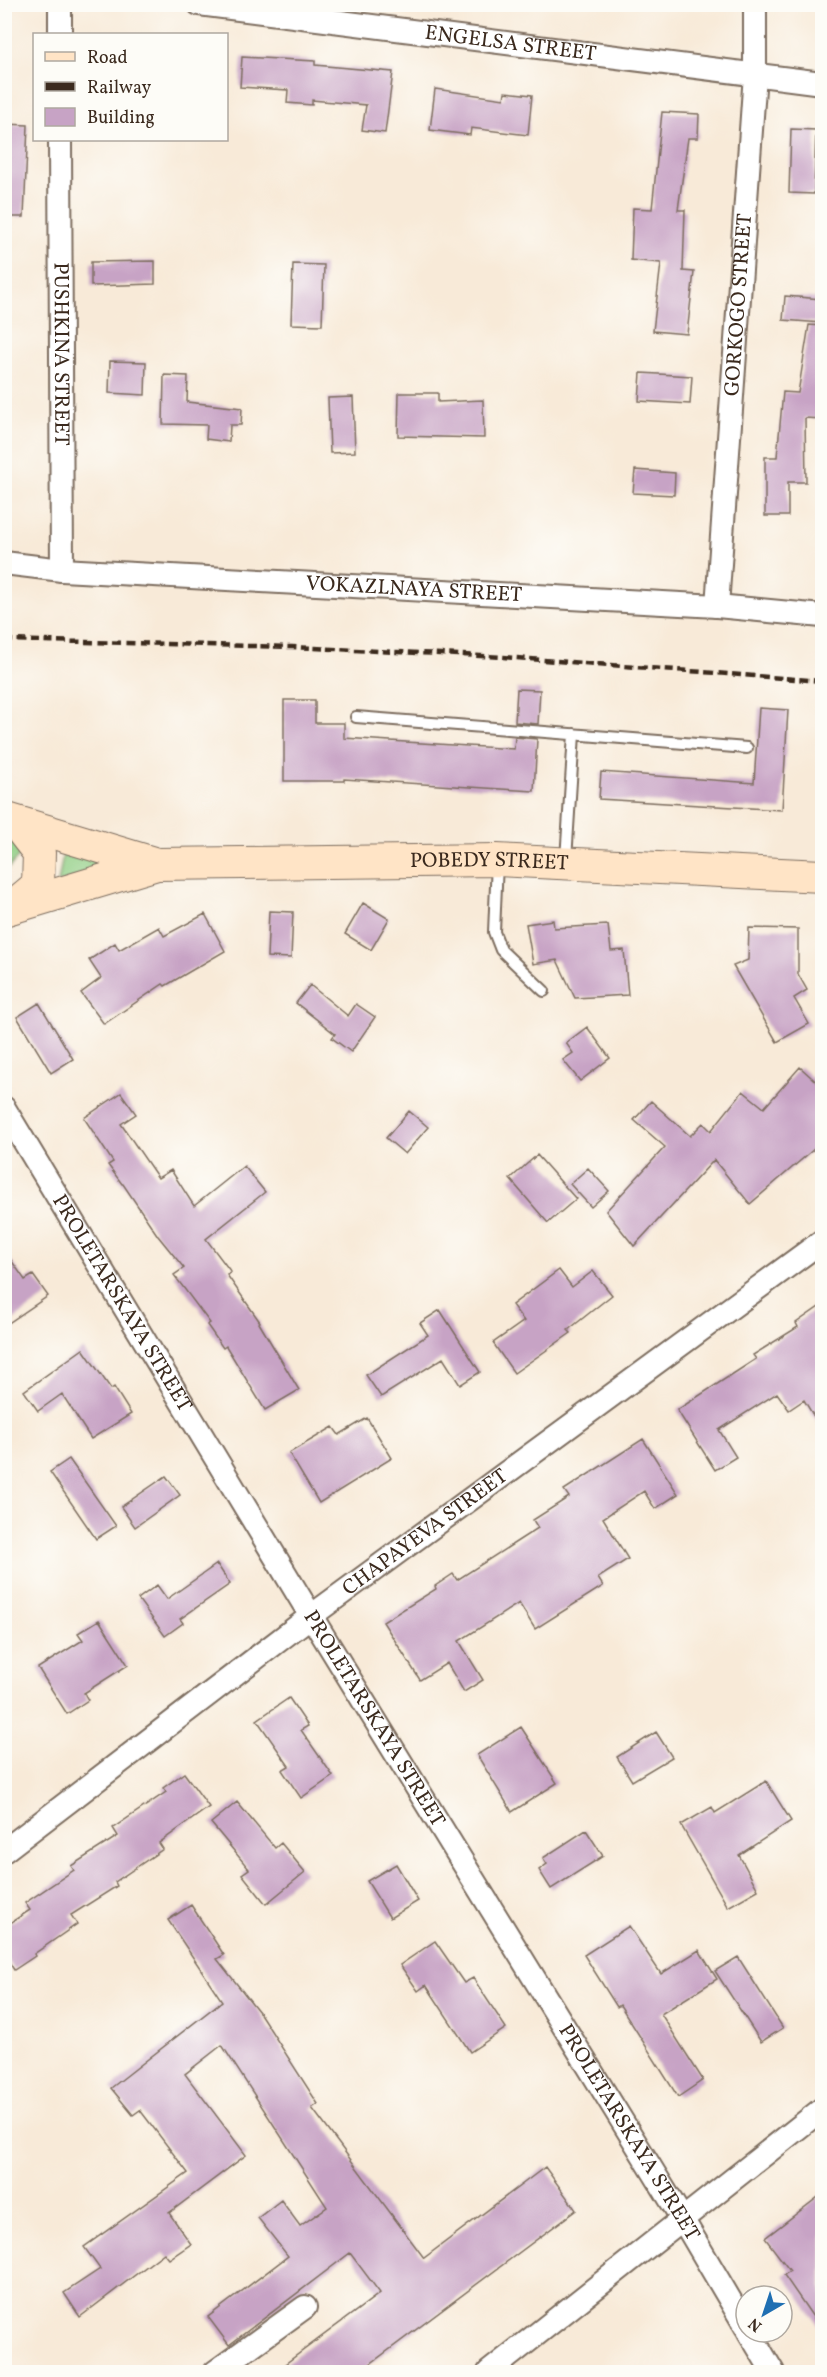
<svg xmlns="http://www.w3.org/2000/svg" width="827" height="2377" font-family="Vollkorn,serif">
<rect width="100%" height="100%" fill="#fdfcf7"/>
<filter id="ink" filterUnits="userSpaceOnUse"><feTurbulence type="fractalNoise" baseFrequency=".0167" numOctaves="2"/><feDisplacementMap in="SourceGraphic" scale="12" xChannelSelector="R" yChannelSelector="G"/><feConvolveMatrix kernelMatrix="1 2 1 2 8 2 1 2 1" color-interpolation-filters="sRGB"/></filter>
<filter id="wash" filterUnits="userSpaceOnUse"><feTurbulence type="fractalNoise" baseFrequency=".008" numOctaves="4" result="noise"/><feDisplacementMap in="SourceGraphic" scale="24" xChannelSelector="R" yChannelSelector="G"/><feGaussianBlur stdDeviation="1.35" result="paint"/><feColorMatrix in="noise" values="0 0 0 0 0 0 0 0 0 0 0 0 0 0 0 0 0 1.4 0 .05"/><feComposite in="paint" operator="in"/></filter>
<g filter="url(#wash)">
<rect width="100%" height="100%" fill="#f8ead8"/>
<path fill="#90ce84" stroke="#667c51" stroke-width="1.5" d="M5,828l15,14v13l-15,17z
M65,843l50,25 -57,15z"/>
<g id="blocks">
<path fill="#c7a3c5" d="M242,57l73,4v4l78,7 -8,61 -23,-3 4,-25 -54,-5v5l-25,-2 1,-13 -48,-3z
M435,89l69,10 1,-7 27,3 -4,40 -57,-7 -1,7 -40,-5z
M662,112l37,2 -1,24h-10l-10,72h7l-2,61 11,1 -7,62 -34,-3 8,-68 -30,-3 2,-52 19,1z
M4,124l24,1 -4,92h-20z
M791,129l25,1 -2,64 -25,-1z
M155,261v23l-64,2v-24z
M293,264l31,1 -2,60 -31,-1z
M785,296l37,3v24l-39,-3z
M809,325l13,1v93l-17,-1 1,64h-18v34h-23v-59h12l6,-65 15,1z
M110,361l36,1 -1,33 -36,-2z
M641,373l51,3 -2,28 -51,-3z
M164,375l24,1 -1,26 55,6 -1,17h-11l-1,17 -23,-3 1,-14 -44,-1z
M399,393h39v9l45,-2 1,38 -86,-2z
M353,397l2,55 -25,1 -2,-55z
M635,470l40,3 -1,22 -41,-2z
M517,689l23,1 -2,34 -23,-2z
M284,700h31v23h29v15l170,11 1,-12 22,2 -3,52 -190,-12v2h-60z
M759,708l29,2 -6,100 -183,-11 2,-27 153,11z
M363,903l26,16 -18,31 -26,-16z
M269,911l24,1 -2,46 -24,-1z
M205,914l20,37 -60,35 -2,-2 -59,40 -23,-31 20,-15 -12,-18 26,-17 4,7 40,-23 5,9z
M553,920l1,8 54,-3 3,26 13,-1 4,45 -53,3 -18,-38 -24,4 -7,-40z
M749,928l49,1v45l9,16 -13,8 15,26 -32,18 -44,-76 15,-6z
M310,985l38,31 8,-12 19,13 -24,35 -19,-14 3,-4 -39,-31z
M39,1003l34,56 -22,14 -34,-56z
M587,1027l23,31 -30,23 -17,-21 10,-7 -7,-10z
M800,1067l22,20v55l-72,62 -36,-44 -80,86 -28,-35 59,-64 -31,-27 17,-19 39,35 13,-13 8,8 32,-40 21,17z
M121,1093l15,21 -15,10 37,54 13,-8 23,36 50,-40 21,26 -59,47 25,33 -4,3 33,47 -1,1 40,67 -34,20 -39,-64 -3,2 -16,-23 3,-2 -36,-48 10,-7 -26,-32 -35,-52h-1l-14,-19 5,-3 -29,-44z
M409,1111l19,16 -23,27 -19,-16z
M537,1155l39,44 -28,24 -38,-44z
M588,1168l21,23 -18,16 -21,-23z
M4,1250l21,30 8,-5 15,21 -44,30z
M559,1270l13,17 21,-16 19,24 -44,35 3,3 -57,40 -21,-30 31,-22 -12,-16z
M822,1305v125l-18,-30 -15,10 -12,-17 -58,37 17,27 -21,13 -38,-60 79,-51 -3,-4 45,-28 -2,-4z
M440,1310l40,62 -20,13 -17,-27 -62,39 -15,-22 62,-40 -8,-12z
M83,1349l28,40 3,-2 17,27 -40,25 -29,-45 -24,17 -14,-20z
M367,1418l25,40 -73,45 -30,-50 44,-26 6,8z
M643,1439l35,55 -23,15 -11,-18 -41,27 25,41 -30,19 5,8 -68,43 -16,-26 -60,38 24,39 -19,12 -17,-29 -27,17 -37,-58 53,-33 -1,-3 18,-12 4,6 81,-52 -5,-8 36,-23 -5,-7z
M69,1459l47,67 -20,13 -46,-67z
M166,1476l14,19 -45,32 -14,-20z
M217,1564l13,20 -50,35 3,4 -18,13 -27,-37 19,-14 10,14z
M99,1620l29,45 -44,28 4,7 -21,14 -29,-46 45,-28 -5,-7z
M289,1698l19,28 -7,4 32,46 -32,22 -19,-28 7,-4 -32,-46z
M521,1727l36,56 -45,29 -35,-57z
M656,1732l16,25 -40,24 -15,-24z
M184,1773l25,34 -50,36 4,6 -48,33 2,4 -46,29 6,9 -43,30 1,2 -21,14 -10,-16v-27l26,-17 -5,-7 49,-33 -3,-4 47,-30 -5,-8 53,-36 -3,-4z
M766,1781l25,40 -52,34 19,35 -30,17 -47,-82 31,-18 3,6z
M237,1802l38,46 6,-5 24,29 -39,32 -24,-30 7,-5 -38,-46z
M586,1830l17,26 -52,33 -12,-19 8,-6 -4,-6z
M396,1864l22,37 -28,17 -23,-37z
M191,1905l33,50 -7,4 42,53 59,92 -6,4 112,150 121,-91 31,43 -218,163h-85l107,-80 -30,-40 -121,92 -21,-28 80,-61 -30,-38 23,-18 19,26 27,-19 -105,-162 -37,29 61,81 -77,58 22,31 -22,15 -5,-6 -84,64 -16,-24 36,-24 -16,-22 104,-74 -48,-63 -7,5 -22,-27 111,-87 -54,-81z
M629,1926l32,48 38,-24 18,29 -56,35 42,66 -25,17 -58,-92 -3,2 -33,-52z
M435,1941l29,42 9,-5 33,50 -36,24 -44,-67 -8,6 -18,-26z
M738,1957l45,71 -22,14 -46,-71z
M822,2194v136l-38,-55 6,-4 -25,-33z"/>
</g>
</g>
<g filter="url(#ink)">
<use href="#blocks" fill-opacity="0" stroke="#7d6d5f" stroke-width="1.5"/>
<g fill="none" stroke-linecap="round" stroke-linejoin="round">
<g stroke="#7d6d5f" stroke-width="14">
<path id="lane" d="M356,717l391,31
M566,860l8,-126
M497,862l-3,70 7,18 43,41"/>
</g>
<g stroke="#7d6d5f" stroke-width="26">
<g id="street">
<path d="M60,4v30"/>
<path id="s1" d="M199,4l623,79"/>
<path id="s2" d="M60,140l2,430"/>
<path id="s3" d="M4,563l58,7 655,36 105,10"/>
<path id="s4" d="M717,606l38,-532v-70"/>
<path id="s5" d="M4,1108l307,508 372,604 63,107"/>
<path id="s6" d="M4,1851l307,-235 511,-375"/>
<path d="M749,2332l24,40"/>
<path d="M215,2372l90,-65"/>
<path d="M489,2372l333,-263"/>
</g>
</g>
<g stroke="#7d6d5f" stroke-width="34">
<g id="secondary">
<path d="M4,818l153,46"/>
<path d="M13,906l25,-21 1,-32 -24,-31"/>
<path id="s7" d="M4,910l153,-46 340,-4 325,16"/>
</g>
</g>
<use href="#lane" stroke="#fff" stroke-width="10"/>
<use href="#street" stroke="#fff" stroke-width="22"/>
<use href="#secondary" stroke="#ffe4c6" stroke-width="32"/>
<path stroke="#3b2a1e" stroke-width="4.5" stroke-dasharray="9 4.5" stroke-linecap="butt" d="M4,640l288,7 211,10 319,24"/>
</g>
</g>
<g text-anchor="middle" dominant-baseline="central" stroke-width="6" stroke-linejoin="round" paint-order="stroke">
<g font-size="21" fill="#3b2a1e" stroke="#fdfcf7">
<text stroke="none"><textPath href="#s1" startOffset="314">ENGELSA STREET</textPath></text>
<text stroke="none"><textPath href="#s4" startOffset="302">GORKOGO STREET</textPath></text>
<text stroke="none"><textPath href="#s2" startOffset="214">PUSHKINA STREET</textPath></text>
<text stroke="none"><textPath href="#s3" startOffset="411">VOKAZLNAYA STREET</textPath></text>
<text stroke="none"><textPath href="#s7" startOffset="492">POBEDY STREET</textPath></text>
<text stroke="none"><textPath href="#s5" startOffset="228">PROLETARSKAYA STREET</textPath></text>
<text stroke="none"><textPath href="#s6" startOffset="528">CHAPAYEVA STREET</textPath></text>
<text stroke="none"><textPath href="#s5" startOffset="714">PROLETARSKAYA STREET</textPath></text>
<text stroke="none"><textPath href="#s5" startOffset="1200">PROLETARSKAYA STREET</textPath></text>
</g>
</g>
<rect width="827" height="2377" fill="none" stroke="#fdfcf7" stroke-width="24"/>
<rect x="33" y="33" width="195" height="108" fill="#fdfcf7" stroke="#afa8a0" stroke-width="1.5"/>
<rect x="45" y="52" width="30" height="9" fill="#ffe4c6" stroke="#afa8a0" stroke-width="1.5"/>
<text x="87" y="63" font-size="18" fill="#3b2a1e">Road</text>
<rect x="45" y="82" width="30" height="9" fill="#3b2a1e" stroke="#afa8a0" stroke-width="1.5"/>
<text x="87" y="93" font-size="18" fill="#3b2a1e">Railway</text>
<rect x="45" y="108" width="30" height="18" fill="#c7a3c5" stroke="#afa8a0" stroke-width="1.5"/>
<text x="87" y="123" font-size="18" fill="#3b2a1e">Building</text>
<g transform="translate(764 2314) rotate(219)"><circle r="28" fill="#fdfcf7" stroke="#afa8a0" stroke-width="1.5"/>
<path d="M0-4.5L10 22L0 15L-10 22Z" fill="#1f6fb2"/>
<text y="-9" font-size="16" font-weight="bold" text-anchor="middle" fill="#3b2a1e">N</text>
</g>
</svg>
